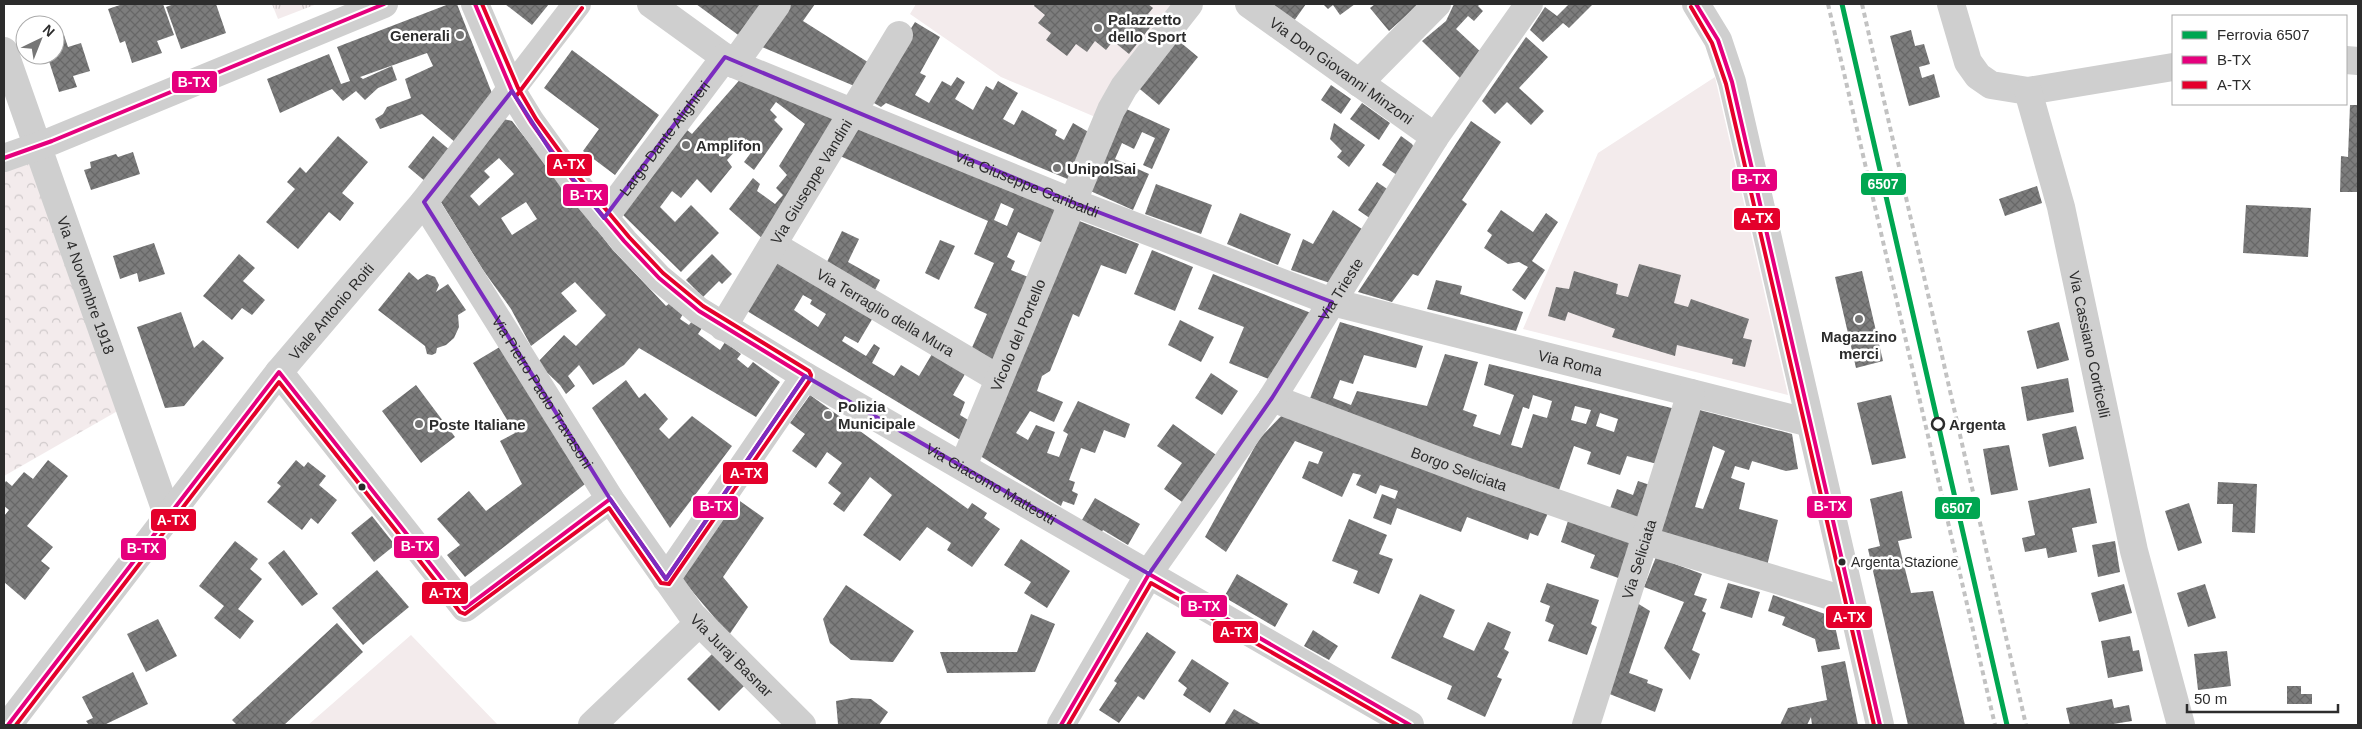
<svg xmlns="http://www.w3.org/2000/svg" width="2362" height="729" font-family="Arial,sans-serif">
<defs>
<pattern id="grass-tufts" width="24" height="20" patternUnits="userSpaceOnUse" patternTransform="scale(1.25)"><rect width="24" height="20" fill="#f3ebec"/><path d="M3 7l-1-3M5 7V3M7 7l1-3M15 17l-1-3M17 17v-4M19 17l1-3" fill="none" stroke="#d0cacb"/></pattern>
<pattern id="park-crowns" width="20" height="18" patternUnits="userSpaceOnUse" patternTransform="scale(1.25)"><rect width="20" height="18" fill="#f3ebec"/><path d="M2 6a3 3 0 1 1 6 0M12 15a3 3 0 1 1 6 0" fill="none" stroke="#d0cacb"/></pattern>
<pattern id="building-cross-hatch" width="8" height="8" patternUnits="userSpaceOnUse" patternTransform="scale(1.25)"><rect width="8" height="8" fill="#7d7d7d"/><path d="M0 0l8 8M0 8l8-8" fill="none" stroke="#676767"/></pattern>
</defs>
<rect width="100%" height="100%" fill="#fff"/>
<path fill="url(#grass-tufts)" d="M272,4h45l-39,15z"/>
<path fill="url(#park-crowns)" d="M38,146l90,259 -124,71v-318z"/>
<path fill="#f3ebec" d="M916,4h263l-79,115 -99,-42 -91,-63z
M1715,77l73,318 -265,-66 75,-176z
M411,635l87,90h-190z"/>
<path fill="url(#building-cross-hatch)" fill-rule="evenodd" d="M123,4h21l1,1 18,-1 11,31 -17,6 5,12 -30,10 -7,-22 -5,2 -12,-34z
M174,4h42l10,29 -45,16 -15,-42z
M449,4h8l38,97 -39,42 -34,-29 -42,15 -5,-10 8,-5 4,-7 24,-9 -6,-19 28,-13 -6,-13 -67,24 3,2 29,-13 5,14 -19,8 -13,12 -9,-9 -13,10 -11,-12 -52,24 -13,-34 62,-25 12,30 9,-3 -13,-34z
M505,4h44l-17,21z
M696,4h70l-25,33z
M787,4h28l-12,17 71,45 -15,22 -102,-43z
M1035,4h113l5,4 -5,6 8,6 -27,34 -16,-13 -7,9 -11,-9 -8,11 -11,-8 -9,12 -21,-16 5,-7 -13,-10 7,-8 -11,-9z
M1256,4h50l-17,24z
M1323,4h32l-15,11 -7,-10 -5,4z
M1375,4h44l-30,27 -19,-23z
M1454,4h26l-2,2 5,5 -9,10 -6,-5 -12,13 27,25 -23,24 -38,-37 24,-20z
M1569,4h24l-24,24 -6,-5 -20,19 -13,-12 15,-23 12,9z
M915,22l25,15 -20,36 6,3 -11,19 14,8 13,-22 9,5 6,-9 8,5 -10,17 18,11 13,-24 7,4 5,-9 20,12 -15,26 11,6 8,-15 35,20 -2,5 9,5 9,-17 19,11 -22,46 -184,-77 -5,4 -14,-8z
M1911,30l4,16 9,-2 6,20 -11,3 3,11 12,-4 6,23 -31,9 -19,-70z
M64,35l4,12 13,-4 9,28 -17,5 4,11 -18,5 -12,-37h8v-17z
M1174,37l24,20 -39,48 -24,-20z
M1526,37l22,20 -29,31 25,23 -13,14 -24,-23 -12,12 -13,-13z
M572,50l87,65 -44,60 -32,-24 16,-22 -55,-41z
M744,75l99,40 -79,125 -35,-31 24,-31 7,6 -3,7 18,13 8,-9 -7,-7 11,-13 -8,-9 26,-42 -29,-22 -6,8 7,7 -3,3 9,9 -29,41 -10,-8 12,-16 -10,-7 -19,21 5,7 -21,26 -14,-14 -16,19 -9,-7 -12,16 15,15 16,-17 28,28 -38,39 -64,-63 70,-79 5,4z
M1331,85l20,14 -10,15 -20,-14z
M1362,103l28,20 -11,17 -29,-21z
M2350,105h8v87h-18l1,-36 7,1z
M1122,107l48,22 -18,40 -9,-4 12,-27 -13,-6 -8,17 -12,-6 -7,16 34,15 -16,36 -47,-21z
M499,118l13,3 100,128 54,57 4,-3 13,11 -3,5 9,6 3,-4 10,7 -4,6 22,16 5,-8 16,12 -4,5 11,9 5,-6 27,20 -24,35 -117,-69 -15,17 -31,20 -14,-20 -11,11 7,10 -9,8 -6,-9 -23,-22 27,-28 12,11 30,-31 -31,-33 -14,11 16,18 -46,35 -20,-37 -28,-39 -44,-71zM499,158l15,16 -35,32 -9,-10 20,-19 -6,-6zM526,202l11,17 -25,16 -11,-17z
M1471,121l30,21 -39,58 5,4 -49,72 -5,-2 -21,28 -34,-10z
M854,122l205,89 -14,33 -27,-12 -11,25 8,4 -4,9 17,7 -29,88 -29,-13 17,-38 -13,-6 20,-45 -20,-9 14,-33 -148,-65zM1001,203l13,6 -7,17 -13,-6z
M1334,123l31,22 -16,22 -12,-10 5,-6 -12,-12z
M338,136l30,26 -26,31 12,10 -14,18 -11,-9 -31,37 -32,-27 29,-33 -8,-7 13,-15 6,6z
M433,136l18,15 -25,31 -18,-15z
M1401,136l11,8 4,7 -16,26 -18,-12z
M133,152l7,22 -49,16 -7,-20 7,-2 -1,-6 26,-8 2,3z
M1377,182l16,11 -19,28 -16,-11z
M1156,184l56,21 -11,29 -56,-20z
M2037,186l5,17 -37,13 -6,-17z
M2246,205l65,3 -3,49 -65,-4z
M1333,210l29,19 -32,54 -39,-13 12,-31 10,5z
M1501,210l32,22 13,-19 12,9 -26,39 13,9 -20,30 -13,-10 16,-23 -9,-5 -11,2 -24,-16 8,-13 -5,-4z
M1240,213l51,21 -13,31 -51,-21z
M1074,219l65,25 -13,30 -25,-9 -22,52 -6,-3 -23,57 -8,5 -5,15 26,11 -9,20 -24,-11 -14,22 12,7 8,-15 19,7 -8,21 12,4 9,-23 -5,-3 15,-30 52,23 -5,14 -21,-8 -9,23 -14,-5 -12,32 6,2 -3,9 6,3 -4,11 -11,-4 -2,5 -84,-52z
M842,231l17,8 -11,23 32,18 -7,14 -48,-28z
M940,240l15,6 -16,34 -14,-7z
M154,243l11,31 -26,8 -2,-9 -17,6 -7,-23z
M1152,250l41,17 -18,44 -41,-17z
M239,254l16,14 -12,13 22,19 -13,15 -10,-7 -10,12 -29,-24z
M712,254l20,20 -10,10 -3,-3 -16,16 -17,-17z
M773,256l101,60 -16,27 -13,-7 -3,5 24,15 8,-12 6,4 -8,15 22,13 7,-11 18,11 13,-22 33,20 -12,21 12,7 -5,13 13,8 -11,18 -220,-133zM803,295l9,5 -2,4 16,10 -8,13 -24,-17z
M1639,264l42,11 -7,28 14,4 3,-8 58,20 -6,19 9,2 -7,27 -13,-3 1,-5 -56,-14 -2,11 -63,-19 3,-8 -47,-17 -3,9 -17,-5 8,-29 13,2 5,-18 44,13 -2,10 12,3z
M1862,271l21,90 -27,7 -21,-91z
M409,272l9,8 9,-6 8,3 4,8 -3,7 12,-8 18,26 -8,5 1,12 -5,11 -8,7 -9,3 -1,5 -4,2 -5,-1 -2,-8 -47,-36z
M1213,274l103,41 -45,65 -42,-17 15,-36 -46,-18z
M1436,280l26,6 -2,8 63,18 -7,19 -89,-22z
M181,312l13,36 9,-8 21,18 -40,48 -19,2 -28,-81z
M1180,320l34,17 -13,25 -33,-17z
M1340,322l83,24 -7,22 -52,-13 -11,29 -13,-4 -7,18 18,7 6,-14 70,15 18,-52 33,8 -15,48 14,5 -4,11 27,9 14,-40 -30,-10 5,-21 191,46 -19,55 -34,-9 -7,19 -33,-11 4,-12 -17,-6 -17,50 -248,-95zM1533,395l19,6 -5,17 -14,-4 -11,34 -11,-3 12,-38 6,2zM1575,406l16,4 -5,14 -15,-4zM1600,413l18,6 -4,13 -18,-6z
M2059,322l10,38 -32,9 -10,-38z
M503,345l86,136 -124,96 -18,-22 13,-10 -23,-26 32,-28 17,20 36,-27 -22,-43 15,-8 -42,-70z
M1211,373l27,18 -16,24 -27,-17z
M2068,378l6,34 -47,9 -6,-34z
M626,380l13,18 6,-5 23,26 -9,10 10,10 23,-23 40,30 -62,82 -78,-120z
M416,385l39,52 -34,26 -39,-52z
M810,395l158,114 4,-6 15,10 -3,5 16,11 -28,38 -25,-17 4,-7 -24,-16 -27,34 -37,-26 29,-40 -22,-18 -26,35 -11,-8 8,-11 -13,-10 14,-20 -15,-11 -11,16 -24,-17 13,-17 -15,-11z
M1891,395l15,63 -34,7 -15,-62z
M1692,408l100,26 6,35 -12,2 -34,-10 -3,9 -14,-4 -4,12 14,5 -6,26 39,11 -12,50 -110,-36zM1713,446l12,5 -22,58 -8,-2z
M1286,411l262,102 -10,23 -8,-3 -2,7 -61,-23 -6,15 -64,-24 -6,17 -18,-7 9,-24 13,5 3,-8 -18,-6 -4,9 -20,-9 5,-10 -8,-2 -11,24 -40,-19 7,-17 9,3 5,-12 -28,-11 -69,111 -21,-15 54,-98z
M1173,424l46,33 -34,47 -21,-15 18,-26 -25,-17z
M2076,426l8,33 -35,8 -7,-33z
M2009,445l9,45 -27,5 -8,-46z
M48,460l20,16 -41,50 26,21 -12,14 9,7 -25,32 -21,-18v-66l5,-6 -5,-4v-22l2,-3 6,5 12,-14 9,7z
M296,460l8,7 4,-5 18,14 -7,9 18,15 -19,24 -7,-6 -9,12 -35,-28 14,-16 -4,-3z
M1638,481l18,6 -13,40 -35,-13 9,-25 16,6z
M2218,482l39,2 -2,49 -23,-1 1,-28h-16z
M2090,488l7,35 -25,5 5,24 -29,6 -2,-10 -21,4 -3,-14 13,-3 -7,-34z
M1902,491l10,47 -14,3 13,52 22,-2 32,134h-57l-40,-176 12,-3 -10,-47z
M1095,498l45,26 -12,21 -25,-15 -4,7 -20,-12z
M737,499l27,19 -41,59 25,30 -19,28 -47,-56z
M2189,503l13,40 -24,8 -13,-40z
M372,516l23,29 -21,17 -23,-29z
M1569,518l68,27 -13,35 -34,-12 5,-13 -34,-13z
M1349,519l38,16 -8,19 14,5 -14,35 -26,-11 5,-12 -26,-10z
M1021,539l49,32 -23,37 -23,-15 7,-11 -27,-17z
M235,541l23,18 -8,10 12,10 -24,30 16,12 -14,18 -26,-21 10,-12 -25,-20z
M2115,541l5,31 -22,5 -6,-32z
M284,550l34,44 -16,12 -34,-43z
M1656,557l46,17 -8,21 13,4 -5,12 4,2 -14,37 8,4 -10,26 -26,-32 20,-46 -40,-15z
M377,570l32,37 -46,38 -31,-37z
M1237,574l51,30 -13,23 -51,-30z
M1547,583l52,17 -8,24 6,3 -10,28 -39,-14 6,-16 -9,-4 5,-15 -10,-4z
M1728,583l32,9 -8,26 -32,-10z
M2124,584l8,29 -33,9 -8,-29z
M2205,584l11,34 -28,9 -11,-34z
M846,585l68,46 -21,31 -42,-2 -21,-17 -7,-24z
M1420,594l35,16 -12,27 31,14 14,-29 23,10 -7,17 5,3 -12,25 5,2 -17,38 -38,-18 5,-13 -61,-28z
M1773,595l60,22 7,32 -22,3 -3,-13 -33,-14 3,-8 -17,-6z
M1637,603l13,8 -21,62 19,7 -1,3 16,6 -8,23 -48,-19z
M1031,614l24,10 -20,48 -88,1 -7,-21h77z
M158,619l19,37 -31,16 -19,-38z
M337,623l26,29 -79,73h-47l-5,-5z
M1313,630l25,16 -9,14 -25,-14z
M1147,632l29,20 -32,48 -6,-4 -19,27 -20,-13 18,-27 -3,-2z
M2130,636l3,15 6,-1 4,21 -35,7 -7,-37z
M2227,651l4,35 -33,4 -4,-36z
M714,652l32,32 -27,27 -32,-32z
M1192,659l37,24 -19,30 -27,-18 4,-7 -9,-7z
M1845,661l13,64h-46l-1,-8 -4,8h-27l8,-17 39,-8 -6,-34z
M133,672l15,32 -44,21h-15l-3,-4 7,-3 -11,-21z
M2287,686h14v8h11v10h-25z
M852,698l19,1 17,13 -9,13 -41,-1 -2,-23z
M2112,699l2,9 15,-3 3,16 -25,4h-37l-4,-17z
M1234,709l28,16h-38z"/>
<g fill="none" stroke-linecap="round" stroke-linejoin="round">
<g stroke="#cfcfcf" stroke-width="28">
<path id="s1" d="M475,4l37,87 19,31 41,57 52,62 35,37 40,33 106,65 605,349"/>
<path id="s2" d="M651,4l83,60 338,138 260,100 478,121"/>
<path id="s3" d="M1249,4l186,133"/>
<path d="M1696,4l22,36 14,42 148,643"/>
<path d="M1951,4l17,58 10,14 13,9 37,6 145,-24"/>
<path id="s4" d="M4,51l164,466"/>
<path d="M2346,60l12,1"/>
<path d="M734,64l43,-60"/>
<path d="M1359,83l78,-79"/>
<path id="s5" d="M2028,91l33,116 73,344 47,174"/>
<path d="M4,158l48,-17 332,-137"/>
<path id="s6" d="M424,202l186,297 82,116 110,110"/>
<path id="s7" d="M604,218l121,-161"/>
<path id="s8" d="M773,245l226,134"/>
<path id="s9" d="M723,327l176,-292"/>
<path d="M279,372l186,236 145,-109"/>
<path id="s10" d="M1272,398l204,77 172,60"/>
<path id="s11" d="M963,466l148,-356 13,-23 65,-83"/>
<path d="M1646,541l205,61"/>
<path d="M666,579l139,-203"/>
<path id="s12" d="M8,725l271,-353 145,-170 153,-198"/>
<path d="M592,725l107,-102"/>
<path id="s13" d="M1061,725l94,-161 117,-166 163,-261 94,-133"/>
<path id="s14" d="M1586,725l105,-332"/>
</g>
<path stroke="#c2c2c2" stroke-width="4" stroke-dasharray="5 4" stroke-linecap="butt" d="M1828,4l167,721
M1862,4l164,721"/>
<g stroke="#fff" stroke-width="8">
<path id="bus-1" d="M1696,4l22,36 14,42 148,643
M4,158l48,-17 332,-137
M8,725l271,-353 186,236 145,-109 56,80 139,-203 -106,-65 -40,-33 -35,-37 -52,-62 -41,-57 -19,-31 -37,-87
M1061,725l88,-151 261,151"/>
</g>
<g stroke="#fff" stroke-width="8">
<path id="bus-2" d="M1691,7l21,36 14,41 148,641
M517,95l65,-87
M16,725l263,-343 181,230 5,2 144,-106 52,75 8,1 141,-204 1,-5 -2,-4 -106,-65 -40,-33 -34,-36 -52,-62 -41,-56 -18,-31 -36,-84
M1068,725l83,-142 247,142"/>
</g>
<use href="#bus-1" stroke="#e5007d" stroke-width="4"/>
<use href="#bus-2" stroke="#e4002b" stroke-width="4"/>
<g stroke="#fff" stroke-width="9">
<path id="rail-1" d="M1842,4l165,721"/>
</g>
<use href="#rail-1" stroke="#00a651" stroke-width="5"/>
</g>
<path fill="none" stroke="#7b2cbf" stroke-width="4" stroke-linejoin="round" d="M725,57l347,145 260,100 -60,96 -123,176 -344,-198 -139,203 -56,-80 -186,-297 88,-111 38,59 54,68z"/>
<g fill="#767676" stroke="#fff" stroke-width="2">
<circle cx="1098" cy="28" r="5"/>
<circle cx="460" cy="35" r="5"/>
<circle cx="686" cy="145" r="5"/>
<circle cx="1057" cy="168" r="5"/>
<circle cx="1859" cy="319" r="5"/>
<circle cx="828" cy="415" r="5"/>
<circle cx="419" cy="424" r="5"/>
</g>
<circle fill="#fff" stroke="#2c2c2c" stroke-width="2.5" cx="1938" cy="424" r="6"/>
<g fill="#2c2c2c" stroke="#fff" stroke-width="2">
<circle cx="362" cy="487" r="4.5"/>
<circle cx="1842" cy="562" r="4.5"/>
</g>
<g text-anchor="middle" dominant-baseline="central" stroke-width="5" stroke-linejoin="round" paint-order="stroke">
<g font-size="14" fill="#2c2c2c" stroke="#fff" text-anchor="start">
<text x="1851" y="562">Argenta Stazione</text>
</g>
<g font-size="15" font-weight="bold" fill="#2c2c2c" stroke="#fff" text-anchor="start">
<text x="1108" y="19">Palazzetto<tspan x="1108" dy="17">dello Sport</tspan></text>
<text x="450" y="35" text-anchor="end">Generali</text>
<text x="696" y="145">Amplifon</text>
<text x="1067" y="168">UnipolSai</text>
<text x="1859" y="336" text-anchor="middle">Magazzino<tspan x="1859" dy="17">merci</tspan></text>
<text x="838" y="406">Polizia<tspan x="838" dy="17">Municipale</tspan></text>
<text x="429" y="424">Poste Italiane</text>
</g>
<g font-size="15" fill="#2c2c2c" stroke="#fff">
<text stroke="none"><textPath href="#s3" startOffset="114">Via Don Giovanni Minzoni</textPath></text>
<text stroke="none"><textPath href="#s7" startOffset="100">Largo Dante Alighieri</textPath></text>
<text stroke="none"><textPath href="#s9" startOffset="170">Via Giuseppe Vandini</textPath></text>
<text stroke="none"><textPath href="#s2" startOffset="419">Via Giuseppe Garibaldi</textPath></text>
<text stroke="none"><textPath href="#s4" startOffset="248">Via 4 Novembre 1918</textPath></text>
<text stroke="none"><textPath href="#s13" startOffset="518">Via Trieste</textPath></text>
<text stroke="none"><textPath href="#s12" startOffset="525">Viale Antonio Roiti</textPath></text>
<text stroke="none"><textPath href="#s8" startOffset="131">Via Terraglio della Mura</textPath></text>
<text stroke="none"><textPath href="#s11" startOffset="142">Vicolo del Portello</textPath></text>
<text stroke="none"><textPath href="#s5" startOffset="261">Via Cassiano Corticelli</textPath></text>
<text stroke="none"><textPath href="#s2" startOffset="992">Via Roma</textPath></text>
<text stroke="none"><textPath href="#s6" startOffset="224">Via Pietro Paolo Travasoni</textPath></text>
<text stroke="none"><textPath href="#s10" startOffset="200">Borgo Seliciata</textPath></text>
<text stroke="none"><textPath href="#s1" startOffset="724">Via Giacomo Matteotti</textPath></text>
<text stroke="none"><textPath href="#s14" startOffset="174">Via Seliciata</textPath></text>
<text stroke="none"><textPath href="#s6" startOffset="549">Via Juraj Basnar</textPath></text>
</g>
<g font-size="15" font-weight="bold" fill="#2c2c2c" stroke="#fff" text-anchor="start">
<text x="1949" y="424">Argenta</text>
</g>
</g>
<g stroke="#fff" stroke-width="2">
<rect x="171" y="70" width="47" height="24" rx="5" fill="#e5007d"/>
<rect x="546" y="153" width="47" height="24" rx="5" fill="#e4002b"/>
<rect x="1731" y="168" width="47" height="24" rx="5" fill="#e5007d"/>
<rect x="1860" y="172" width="47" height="24" rx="5" fill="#00a651"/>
<rect x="562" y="183" width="47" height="24" rx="5" fill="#e5007d"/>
<rect x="1733" y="207" width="48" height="24" rx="5" fill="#e4002b"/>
<rect x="722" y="461" width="47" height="24" rx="5" fill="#e4002b"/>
<rect x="692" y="495" width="47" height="24" rx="5" fill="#e5007d"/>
<rect x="1806" y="495" width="47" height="24" rx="5" fill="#e5007d"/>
<rect x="1934" y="496" width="47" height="24" rx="5" fill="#00a651"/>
<rect x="150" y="508" width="47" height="24" rx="5" fill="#e4002b"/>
<rect x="393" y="535" width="47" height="24" rx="5" fill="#e5007d"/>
<rect x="120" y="537" width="47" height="24" rx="5" fill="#e5007d"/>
<rect x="421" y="581" width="48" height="24" rx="5" fill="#e4002b"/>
<rect x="1180" y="594" width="48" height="24" rx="5" fill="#e5007d"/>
<rect x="1825" y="605" width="48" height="24" rx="5" fill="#e4002b"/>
<rect x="1212" y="620" width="47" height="24" rx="5" fill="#e4002b"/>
</g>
<g font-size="14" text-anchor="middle" font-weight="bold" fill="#fff">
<text x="194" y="87">B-TX</text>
<text x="569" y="169">A-TX</text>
<text x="1754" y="184">B-TX</text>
<text x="1883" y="189">6507</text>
<text x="586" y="200">B-TX</text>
<text x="1757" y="223">A-TX</text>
<text x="746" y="478">A-TX</text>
<text x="716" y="511">B-TX</text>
<text x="1830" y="511">B-TX</text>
<text x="1957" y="513">6507</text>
<text x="173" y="525">A-TX</text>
<text x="417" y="551">B-TX</text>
<text x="143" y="553">B-TX</text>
<text x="445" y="598">A-TX</text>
<text x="1204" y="611">B-TX</text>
<text x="1849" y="622">A-TX</text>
<text x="1236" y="637">A-TX</text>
</g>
<rect width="2362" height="729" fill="none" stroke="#2c2c2c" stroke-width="10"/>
<rect x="2172" y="15" width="175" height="90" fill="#ffffff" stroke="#ababab"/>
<rect x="2182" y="31" width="25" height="8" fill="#00a651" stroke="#ababab"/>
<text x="2217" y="40" font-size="15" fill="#2c2c2c">Ferrovia 6507</text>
<rect x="2182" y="56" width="25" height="8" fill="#e5007d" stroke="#ababab"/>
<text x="2217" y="65" font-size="15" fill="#2c2c2c">B-TX</text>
<rect x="2182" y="81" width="25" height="8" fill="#e4002b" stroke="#ababab"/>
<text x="2217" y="90" font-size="15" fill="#2c2c2c">A-TX</text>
<g transform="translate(40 40) rotate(43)"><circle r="24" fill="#ffffff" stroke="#ababab"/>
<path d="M0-4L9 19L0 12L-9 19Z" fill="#767676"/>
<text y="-8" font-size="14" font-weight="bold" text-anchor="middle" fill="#2c2c2c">N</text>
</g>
<path d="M2187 704v8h151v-8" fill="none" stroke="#2c2c2c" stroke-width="2.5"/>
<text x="2194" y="704" font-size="15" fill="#2c2c2c" stroke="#ffffff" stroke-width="4" paint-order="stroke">50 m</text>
</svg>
